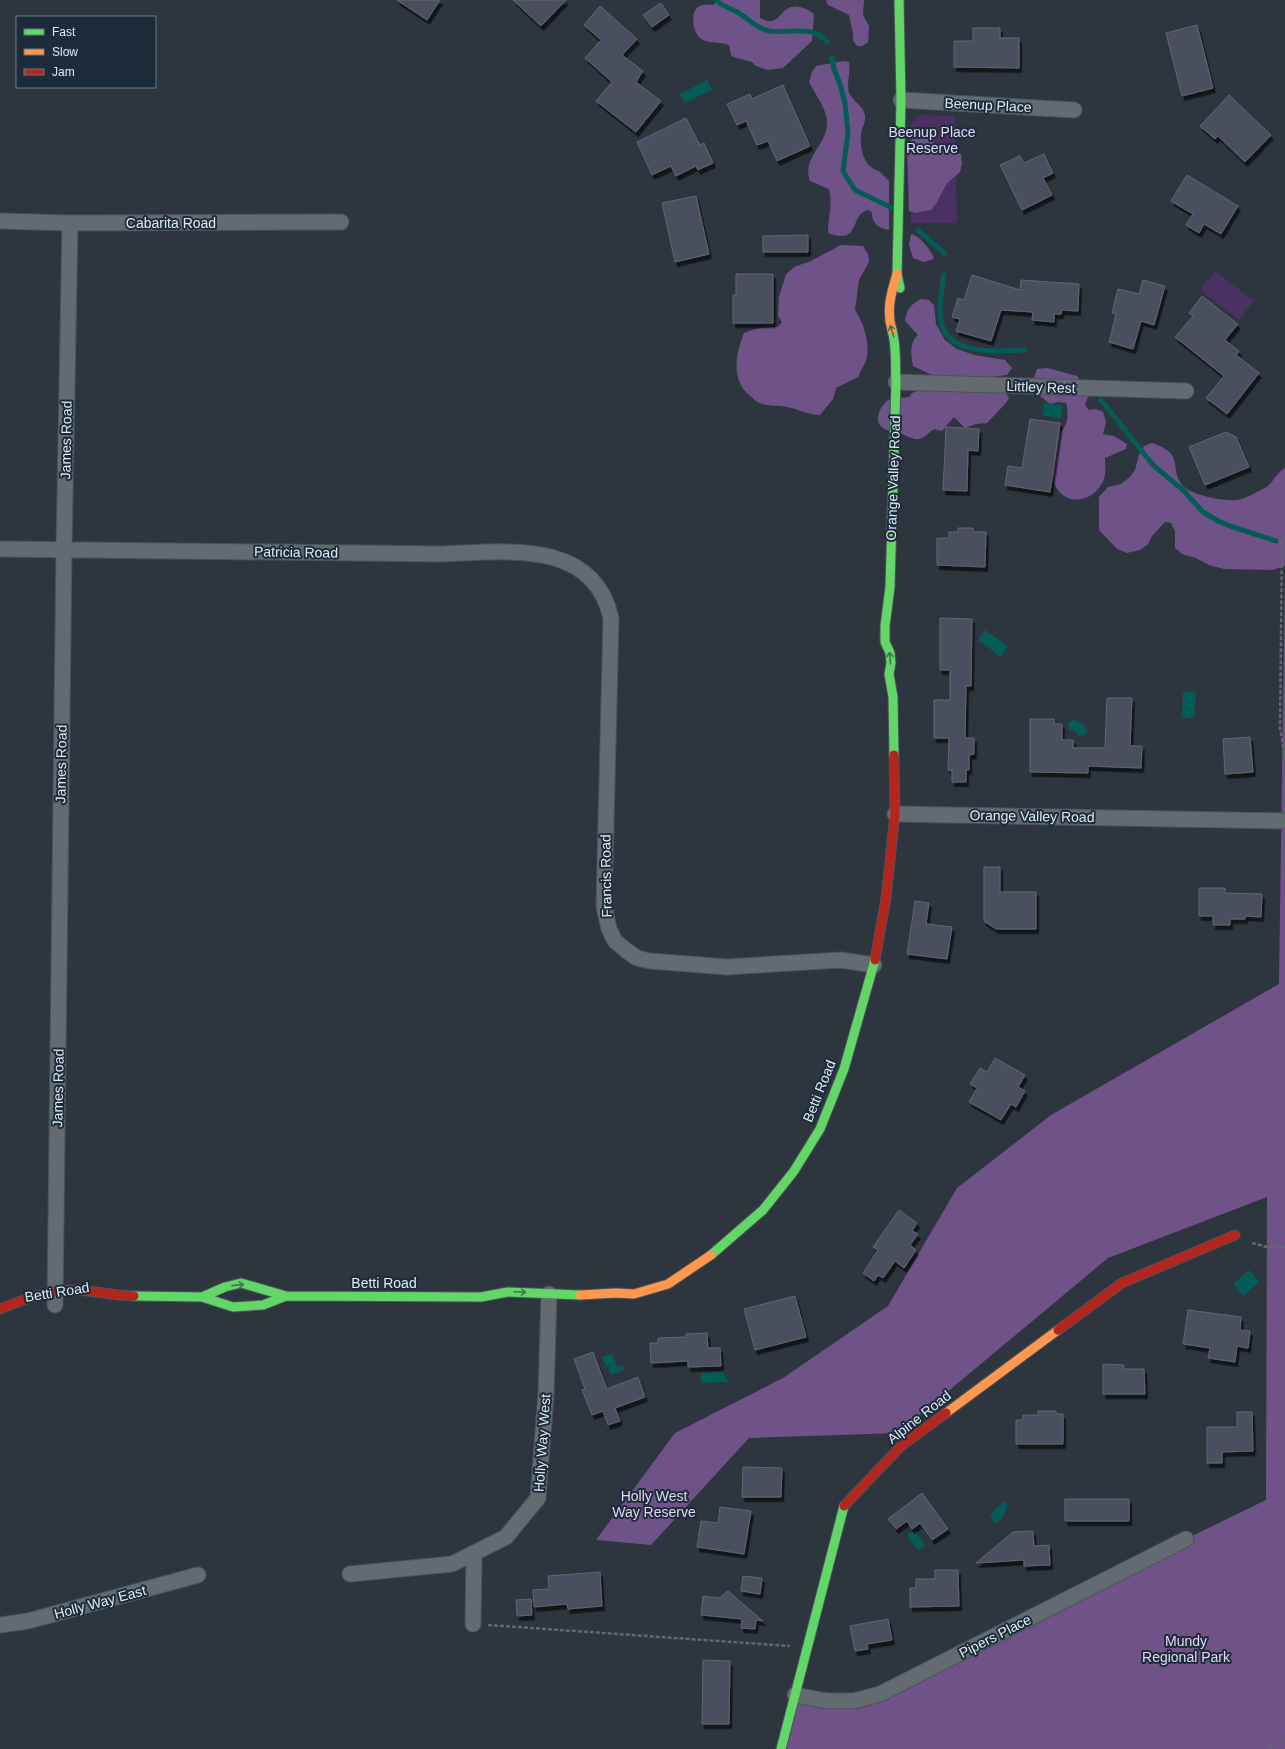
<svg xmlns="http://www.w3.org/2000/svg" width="1285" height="1749" font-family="Helvetica,sans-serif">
<defs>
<filter id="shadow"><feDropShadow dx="2.5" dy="4.5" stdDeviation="0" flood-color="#0009"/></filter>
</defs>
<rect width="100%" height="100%" fill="#2d363e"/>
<path fill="#4a3161" d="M920,115l35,1 2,107h-46l-2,-94 3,-7z
M1215,271l39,30 -15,19 -39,-30z"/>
<path fill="#6f5388" d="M718,0h42v18c16,9 18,-3 27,-9 9,-6 21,0 27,5l-2,27 -29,27 -15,2 -12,-4 -4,-4 -19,-5 -2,-2 -2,-10c-10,-4 -20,0 -29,-7 -7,-6 -10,-25 -2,-31 4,-3 10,-2 15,-2z
M826,0h38l-1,15 6,11 -1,16 -6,4h-5l-4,-5v-7l-4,-19 -21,-10z
M843,61l6,1c2,10 -3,21 0,31 4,9 14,12 16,22 1,7 -3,12 -4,19 -1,11 1,27 11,34 2,2 6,2 8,4 3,3 6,6 9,9v49c-10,-2 -17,-6 -17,-17l-3,-3c-21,3 -6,36 -41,23 0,-16 5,-29 1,-44l-19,-8c-9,-23 19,-37 17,-60 -1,-13 -12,-27 -18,-39l3,-10 4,-6z
M923,130l12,15 26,9 1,10 -2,8 -13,11 -11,21 -5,6 -16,3 -6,-2 -2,-64 10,-15z
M911,234c8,1 21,17 23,25l-10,3 -11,-4 -4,-13z
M841,245l22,1 5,8 1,8 -10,18 -4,30c9,14 14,30 12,46 -1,7 -6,14 -9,21l-22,11 -3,11 -13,16c-12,0 -22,-6 -33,-8 -9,-2 -18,0 -27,-4 -4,-1 -7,-5 -10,-7 -20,-17 -14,-42 -6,-63 12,-5 22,-6 34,-6l4,-5 -4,-6 1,-19 7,-23 10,-8 13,-4z
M921,299l8,1 5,5 2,19 9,16 12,9 17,6 31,5 7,8 -5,7 -25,3 -48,-2 -21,-10c-2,-11 -4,-23 5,-31l-13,-14c2,-12 5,-16 16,-22z
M1047,368l30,8 12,18 -4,11 4,5 7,-1 7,3 3,10 -3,12 11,2 13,8 -1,5 -21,9c0,6 1,15 -1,21 -8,21 -35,30 -48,8 -7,-13 -2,-35 -2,-49 13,-10 16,-20 12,-35l-8,-1 -8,2 -16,-13 -1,-10 4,-12z
M924,388l72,3 10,2 3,5 -4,6 -18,19 -11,1 -11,4 -11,-11 -12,14 -8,-2c-5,3 -9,9 -15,10 -6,1 -12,-3 -17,-5 -13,-4 -30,-4 -22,-24 2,-4 7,-10 11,-11 5,-2 12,-1 18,-2l3,-4z
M1152,443c33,10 17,25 30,42 10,11 41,16 56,15 7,-1 19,-8 25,-11 10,-5 13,-16 22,-21v1281h-504l14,-54 58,6 413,-201 1,-303 -159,61 -210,175 -149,5 -98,107 -55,-5 79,-107 108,-55 105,-72 69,-118 94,-73 228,-131 6,-418 -13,4 -48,-1 -15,-4 -13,-7 -14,-4 -7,-6v-17l-4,-8 -6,-1 -13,14 -4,8 -8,6 -13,3 -10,-4 -18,-19v-33l9,-10 13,-3 9,-7 5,-7 4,-15 5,-9z"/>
<path fill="#045c56" d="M707,80l5,10 -27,13 -5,-9z
M1044,403l19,3 -2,12 -19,-3z
M985,630l23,16 -7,11 -23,-17z
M1183,692h13l-2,26h-12z
M1075,720l9,5 3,5 -2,5 -6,1 -4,-5 -6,-2 -1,-7z
M1249,1270l10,12 -16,14 -10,-12z
M612,1353l5,14 5,-2 2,5 -13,5 -3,-9 -2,1 -4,-10z
M722,1372l7,10 -28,1v-10z
M1006,1501c3,7 -3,17 -9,22l-4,-2 -3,-4 3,-6z
M915,1530l10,16 -7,5 -11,-16z"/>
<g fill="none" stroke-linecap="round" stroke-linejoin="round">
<path stroke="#045c56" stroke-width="5" d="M716,0c5,6 14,8 21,12 11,6 20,17 32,19 20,3 45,-7 58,11
M832,58l2,11 6,15 5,19 3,30 -5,38 12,19 37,18
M918,230l26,23
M944,275c-2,16 -8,40 0,55 13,26 57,21 81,20
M1101,400l52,65 31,26 19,21 15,9 12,5 46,15"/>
</g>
<path fill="#4a4f5e" stroke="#62666e" filter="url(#shadow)" d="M397,0h43l-13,20z
M513,0h53l-25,26z
M661,3l8,12 -17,12 -9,-12z
M600,6l37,33 -15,16 21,16 -7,11 25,19 -25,31 -40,-31 16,-19 -27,-24 16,-18 -17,-15z
M1197,25l16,63 -31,8 -16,-63z
M973,28h27v10h19v30l-65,-1v-26h19z
M783,85l27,61 -33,15 -9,-20 -11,4 -11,-24 -9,4 -10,-21 23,-10 2,5z
M1229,95l42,40 -26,27 -27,-26 -3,3 -15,-13z
M686,118l14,27 4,-2 9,20 -15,7 -2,-4 -20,10 -5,-10 -19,9 -15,-33z
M1044,154l9,19 -10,5 9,17 -30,15 -22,-45 20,-9 4,7z
M1187,175l51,31 -17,28 -17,-10 -5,9 -13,-8 7,-11 -22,-13z
M696,196l13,58 -34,8 -13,-59z
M808,235v17h-45v-16z
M736,274h37v49h-40v-28h3z
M972,275l48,15 1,-10 58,4 -1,27 -16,-1 -1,4h-7v8l-22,-2 1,-8 -32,-2 -10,31 -35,-10 4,-12 -8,-2 6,-19 6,2z
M1143,280l22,6 -11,39 -13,-4 -8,28 -24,-7 7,-28 -4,-1 6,-24 21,5z
M1202,296l36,28 -13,16 14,11 -3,4 23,18 -32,41 -21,-16 18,-22 -49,-39 18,-21 -4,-3z
M1030,419l30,4 -10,69 -45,-7 3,-19 14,2z
M946,427l33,2 -1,22 -10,-1 -1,41 -24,-1z
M1226,432l10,5 13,30 -44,18 -16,-38z
M958,528h15v4h13l-1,35 -48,-2v-27h12v-6h9z
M940,618l32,1 -1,67h-5l-1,52h9v16l-5,1v15h-3v12h-14v-12h-4l1,-32h-15v-38h16v-30h-10z
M1107,698h25l-2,48h12l-1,22 -53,-2v7l-58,-1v-53h24v5h8v16h11v8h32z
M1250,737l3,35 -28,2 -2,-35z
M984,867h16v25h36v37h-40l-12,-8z
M1199,888h26v5l37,1 -1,23 -16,-1v3h-15v6h-17v-9h-14z
M915,901l14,2 -3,21 26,3 -5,32 -40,-5z
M995,1058l30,17 -7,12 7,4 -9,16 -5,-3 -10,16 -32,-18 8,-14 -7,-4 10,-16 7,4z
M899,1210l18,13 -5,8 6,3 -8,11 6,5 -12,18 -9,-7 -12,17 -5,-3 -4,6 -11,-8 15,-23 -5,-3z
M795,1296l11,41 -51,13 -11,-41z
M1188,1310l53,7 -1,13 10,1 -2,17 -11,-2 -2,16 -27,-4 2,-10 -27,-4z
M707,1333l1,15h12l1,18 -33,1v-6l-37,2 -1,-20h8v-5l28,-1v-3z
M593,1352l14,37 31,-12 7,20 -30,11 5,13 -12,4 -5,-14 -11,4 -10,-25 3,-1 -11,-30z
M1103,1364l21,1v4h20l1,25h-42z
M1038,1411h18v3h7v30h-47v-24h7v-5h15z
M1237,1412h15l1,39 -31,1v11h-15v-36h30z
M743,1467l39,1 -1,29h-39z
M922,1493l26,36 -16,11 -12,-17 -8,6 -5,-8 -11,8 -8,-10z
M1065,1499h64v22h-64z
M720,1507l31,4 -7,43 -47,-7 4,-26 17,2z
M1033,1531l1,15 15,-1 1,20 -26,1v-6l-48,3 37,-31z
M935,1570h23l1,36 -49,1v-19h6v-9h19z
M600,1572l2,34 -34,3 -1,-5 -33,3 -1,-17 16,-1 -1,-13z
M743,1576l19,2 -2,16 -19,-3z
M728,1591l35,30 -7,-1 -1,9 -14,-1 1,-9 -41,-4 2,-19 16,2z
M531,1599l1,16 -15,1 -1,-16z
M888,1619l4,21 -25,4 1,5 -13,2 -5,-25z
M703,1660l27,1 -1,63h-27z"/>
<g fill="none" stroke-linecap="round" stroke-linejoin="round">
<g stroke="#4b535a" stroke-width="17">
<path id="street" d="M901,100l173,10
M0,221l70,2 271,-1
M896,382l290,9
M0,549l442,5c62,-2 151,-16 169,64l-7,288 5,23 6,12 12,10 10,7 13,3 77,6 114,-7 33,5
M895,814l390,7
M55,1305l9,-756 6,-326
M350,1574l102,-10 54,-27 32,-39 8,-104 3,-100
M473,1624l1,-71
M0,1625l28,-4 170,-46
M795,1695l32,6h27l26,-7 306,-155"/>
</g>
<g stroke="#4b535a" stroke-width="11">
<path id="fast" d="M899,0l2,100 -4,174 3,14
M892,330c5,17 3,34 4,52l-6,205 -5,39v16l5,11 1,10 -2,11 4,23 1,58
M711,1255l52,-45 31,-39 26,-42 24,-60 31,-109
M134,1296l68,1 31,10 30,-2 23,-9
M202,1297l23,-10 16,-4 45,13 195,1 27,-5 72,3
M781,1749l63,-243"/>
</g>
<g stroke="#4b535a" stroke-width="11">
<path id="slow" d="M892,330c-6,-19 -1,-37 5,-56
M580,1295l36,-2 18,1 34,-10 43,-29
M946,1413l112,-83"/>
</g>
<g stroke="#4b535a" stroke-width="11">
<path id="jam" d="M875,960l11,-62 9,-84 -1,-59
M0,1309c23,-9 47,-19 72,-19 21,0 41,6 62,6
M1058,1330l64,-47 113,-48
M844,1506l57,-60 45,-33"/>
</g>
<path stroke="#62686e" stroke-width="2.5" stroke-dasharray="4 2" stroke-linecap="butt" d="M1285,535l-3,6 -2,187 5,29
M1252,1243l15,4h18
M488,1625l302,21
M1269,1749l16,-11"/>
<use href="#street" stroke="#636b71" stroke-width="15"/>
<use href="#fast" stroke="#63d668" stroke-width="9"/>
<use href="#slow" stroke="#ff974d" stroke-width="9"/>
<use href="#jam" stroke="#b3261e" stroke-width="9"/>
</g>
<defs><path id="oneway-shaft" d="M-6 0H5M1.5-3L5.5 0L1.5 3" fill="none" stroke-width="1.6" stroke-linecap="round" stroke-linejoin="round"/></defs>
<g stroke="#3c784f">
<use href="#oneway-shaft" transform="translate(892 331) rotate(-108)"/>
<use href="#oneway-shaft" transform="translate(890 658) rotate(-94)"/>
<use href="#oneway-shaft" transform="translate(238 1285) rotate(-6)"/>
<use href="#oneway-shaft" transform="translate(520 1292) rotate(3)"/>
</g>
<g text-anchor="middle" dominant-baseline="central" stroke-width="4" stroke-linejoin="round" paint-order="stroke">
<g font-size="14" fill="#e0ebf4" stroke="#1c2c3a">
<text transform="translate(988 105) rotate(3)">Beenup Place</text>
<text x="171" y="223">Cabarita Road</text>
<text transform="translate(1041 387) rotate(2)">Littley Rest</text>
<text transform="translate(66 440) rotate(-89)">James Road</text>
<text transform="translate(893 478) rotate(-88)">Orange Valley Road</text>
<text transform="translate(296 552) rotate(1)">Patricia Road</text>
<text transform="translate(61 764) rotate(-89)">James Road</text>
<text transform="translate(1032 816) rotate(1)">Orange Valley Road</text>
<text transform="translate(606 876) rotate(-91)">Francis Road</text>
<text transform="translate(58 1088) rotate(-89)">James Road</text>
<text transform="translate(819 1091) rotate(-68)">Betti Road</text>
<text x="384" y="1283">Betti Road</text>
<text transform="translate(57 1292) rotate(-9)">Betti Road</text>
<text transform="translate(919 1417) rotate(-38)">Alpine Road</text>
<text transform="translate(542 1443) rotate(-86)">Holly Way West</text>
<text transform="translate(100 1602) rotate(-15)">Holly Way East</text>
<text transform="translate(995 1636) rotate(-27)">Pipers Place</text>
</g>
<g font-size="14" fill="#e7d4f7" stroke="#1c2c3a">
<text x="932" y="132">Beenup Place<tspan x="932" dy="16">Reserve</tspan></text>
<text x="654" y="1496">Holly West<tspan x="654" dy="16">Way Reserve</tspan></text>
<text x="1186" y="1641">Mundy<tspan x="1186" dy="16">Regional Park</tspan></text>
</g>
</g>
<rect x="16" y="16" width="140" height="72" fill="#1c2c3a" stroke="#6a7884"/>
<rect x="24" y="29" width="20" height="6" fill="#63d668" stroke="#6a7884"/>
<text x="52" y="36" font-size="12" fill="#e0ebf4">Fast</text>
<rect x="24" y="49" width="20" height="6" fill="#ff974d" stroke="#6a7884"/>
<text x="52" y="56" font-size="12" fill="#e0ebf4">Slow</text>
<rect x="24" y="69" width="20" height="6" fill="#b3261e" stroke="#6a7884"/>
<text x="52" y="76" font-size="12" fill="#e0ebf4">Jam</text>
</svg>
